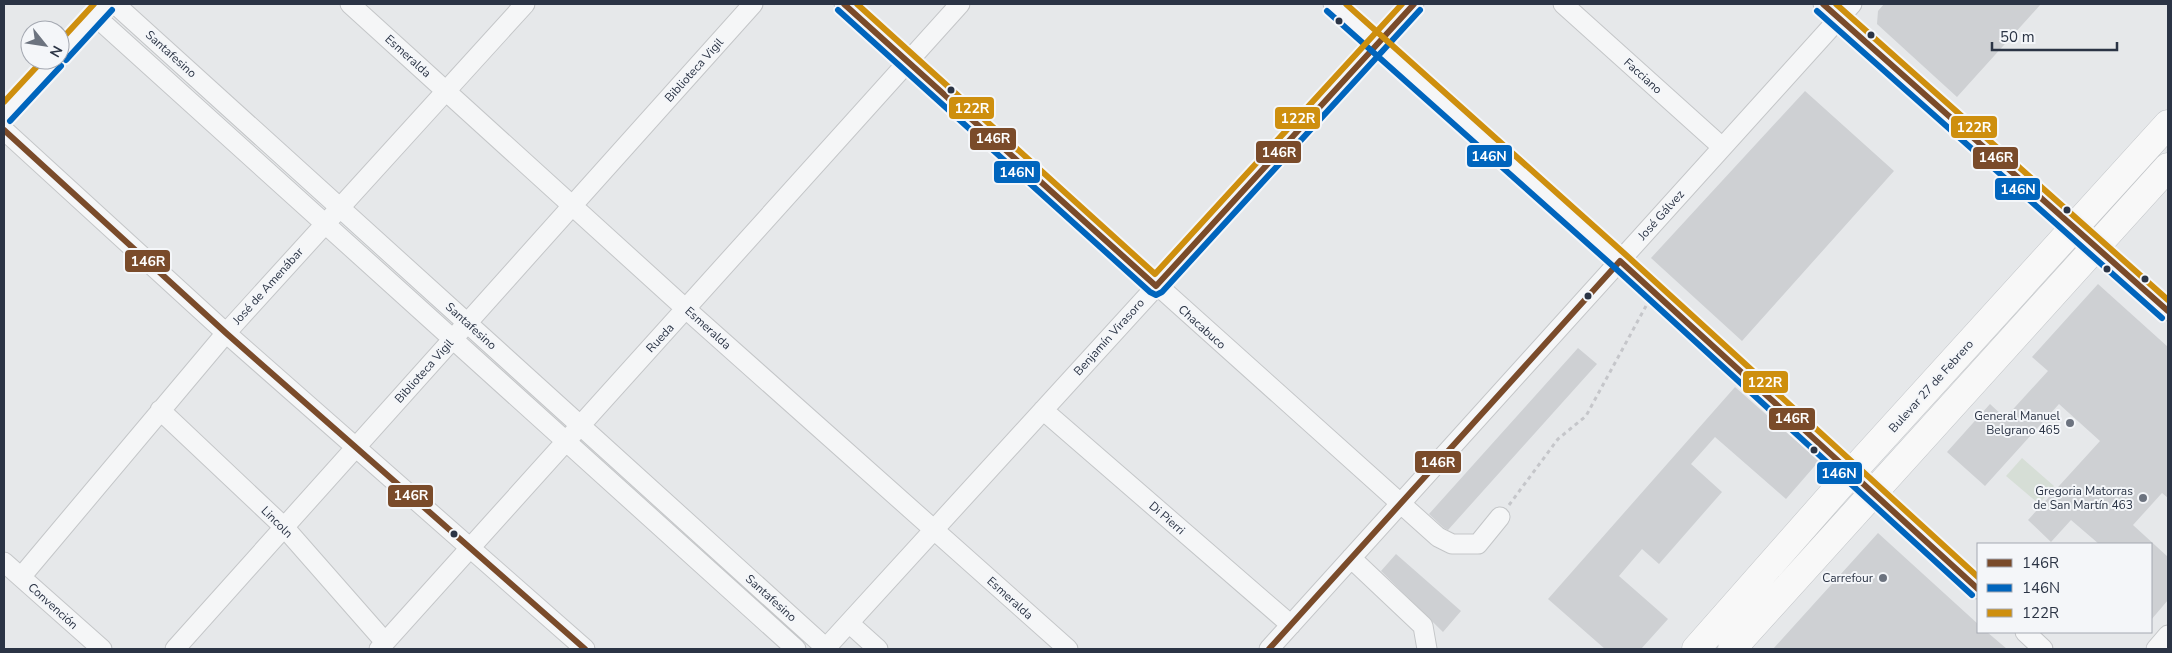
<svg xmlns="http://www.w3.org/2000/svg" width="2172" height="653" font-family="'Nunito Sans',sans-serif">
<rect width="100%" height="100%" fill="#e6e8ea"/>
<path fill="#d6ded6" d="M2022,458l32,28 -15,18 -33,-28z"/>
<path fill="#ced0d3" d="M1884,4h157l-84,93 -80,-73 1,-13z
M1805,91l89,80 -152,170 -91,-83z
M2098,284l70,63v151l-6,-5 -29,32 35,32v43l-17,20v-76h-52l-28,-24 -20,22 -23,-22 72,-79 -41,-37 -74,82 -38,-34 43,-48 15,14 43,-47 -16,-14z
M1578,348l19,16 -149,166 -4,-2 -15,-14z
M1735,387l84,74 -33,38 -71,-62 -24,27 31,28 -63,72 -17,-15 -23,27 49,43 -27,30h-36l-57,-50z
M1878,533l100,91v8h9l20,17h-234z
M1396,554l65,57 -18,21 -62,-61z"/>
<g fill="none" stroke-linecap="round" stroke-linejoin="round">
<g stroke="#c4c6c8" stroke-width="21">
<path id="minor" d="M115,4l711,644
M350,4l336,305 382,340
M844,4l594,533 14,7h26l22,-27
M1333,4l287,257 358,328
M1563,4l159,143
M1823,4l345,307
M95,16l701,633
M60,54l43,-47
M4,115l51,-55
M4,130l222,203 359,316
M160,410l124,117 101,115
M1043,410l248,215
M1351,558l72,68 4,23
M4,562l98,87
M21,577l205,-244 299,-329
M849,623l29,26
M2025,632l18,17
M175,649l578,-645
M379,649l581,-645
M825,649l589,-645
M1269,649l583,-645
M2156,649l12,-14"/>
</g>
<g stroke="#c2c5c8" stroke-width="29">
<path id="primary" d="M1696,649l156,-177 316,-348
M1732,649l436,-482"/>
</g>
<path stroke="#c5c6ca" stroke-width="3" stroke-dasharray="4 4" stroke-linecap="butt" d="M1509,505l49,-66 28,-23 60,-110"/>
<use href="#minor" stroke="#f5f6f7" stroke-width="19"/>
<use href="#primary" stroke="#f8f8f8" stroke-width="28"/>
<g stroke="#f4f6f9" stroke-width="10">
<path id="bus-1" d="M844,4l312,282 258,-282
M1823,4l345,307
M4,130l222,203 359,316
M1269,649l351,-388 358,328"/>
</g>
<g stroke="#f4f6f9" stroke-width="10">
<path id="bus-2" d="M838,10l312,282 6,3 6,-3 258,-282
M1327,11l287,256 358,328
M1817,11l345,307
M66,60l46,-50
M10,121l51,-55"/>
</g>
<g stroke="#f4f6f9" stroke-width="10">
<path id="bus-3" d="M857,4l298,270 247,-270
M1346,4l280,251 352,322
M1836,4l332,296
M60,41l34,-37
M4,102l39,-42"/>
</g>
<use href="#bus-1" stroke="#7a4b2a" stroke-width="6"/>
<use href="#bus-2" stroke="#0065bd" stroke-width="6"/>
<use href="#bus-3" stroke="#ce8f0e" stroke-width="6"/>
</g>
<g fill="#2b3445" stroke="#f4f6f9" stroke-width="2">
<circle cx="1339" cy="21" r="4.5"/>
<circle cx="1871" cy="35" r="4.5"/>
<circle cx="951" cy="90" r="4.5"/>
<circle cx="2067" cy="210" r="4.5"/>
<circle cx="2107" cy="269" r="4.5"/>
<circle cx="2145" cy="279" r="4.5"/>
<circle cx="1588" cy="296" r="4.5"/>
<circle cx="1814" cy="450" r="4.5"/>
<circle cx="454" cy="534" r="4.5"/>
</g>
<g fill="#6c737f" stroke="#f4f6f9" stroke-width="2">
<circle cx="2070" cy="423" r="5"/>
<circle cx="2143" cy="498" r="5"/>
<circle cx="1883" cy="578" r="5"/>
</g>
<g text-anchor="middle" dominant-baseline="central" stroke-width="4" stroke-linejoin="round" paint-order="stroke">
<g font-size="12" fill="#2b3445" stroke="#f4f6f9">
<text transform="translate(171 54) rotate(42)">Santafesino</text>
<text transform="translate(408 56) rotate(42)">Esmeralda</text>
<text transform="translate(694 70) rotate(-48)">Biblioteca Vigil</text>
<text transform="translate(1643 76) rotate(42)">Facciano</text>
<text transform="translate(1661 215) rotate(-48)">José Gálvez</text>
<text transform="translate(268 286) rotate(-48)">José de Amenábar</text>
<text transform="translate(471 326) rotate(42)">Santafesino</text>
<text transform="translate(1202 327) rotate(42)">Chacabuco</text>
<text transform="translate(708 328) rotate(42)">Esmeralda</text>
<text transform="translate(1109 337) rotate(-48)">Benjamín Virasoro</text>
<text transform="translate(660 338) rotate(-47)">Rueda</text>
<text transform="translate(424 371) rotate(-48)">Biblioteca Vigil</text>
<text transform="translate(1931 386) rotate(-48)">Bulevar 27 de Febrero</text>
<text transform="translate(1167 518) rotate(41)">Di Pierri</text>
<text transform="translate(277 522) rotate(45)">Lincoln</text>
<text transform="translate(771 598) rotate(42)">Santafesino</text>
<text transform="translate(1010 598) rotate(42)">Esmeralda</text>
<text transform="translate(53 606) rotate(42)">Convención</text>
</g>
<g font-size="12" fill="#2b3445" stroke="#f4f6f9" text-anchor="end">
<text x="2060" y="416">General Manuel<tspan x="2060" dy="14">Belgrano 465</tspan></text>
<text x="2133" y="491">Gregoria Matorras<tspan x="2133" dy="14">de San Martín 463</tspan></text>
<text x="1873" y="578">Carrefour</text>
</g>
</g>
<g stroke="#f4f6f9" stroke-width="2">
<rect x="948" y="96" width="47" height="24" rx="5" fill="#ce8f0e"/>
<rect x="1274" y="106" width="47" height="24" rx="5" fill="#ce8f0e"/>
<rect x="1950" y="115" width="48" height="24" rx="5" fill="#ce8f0e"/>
<rect x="969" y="127" width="48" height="24" rx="5" fill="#7a4b2a"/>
<rect x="1255" y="140" width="47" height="24" rx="5" fill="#7a4b2a"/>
<rect x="1466" y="144" width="47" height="24" rx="5" fill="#0065bd"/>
<rect x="1972" y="146" width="47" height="24" rx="5" fill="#7a4b2a"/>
<rect x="993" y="160" width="48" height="24" rx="5" fill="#0065bd"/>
<rect x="1994" y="177" width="47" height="24" rx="5" fill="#0065bd"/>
<rect x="124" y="249" width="47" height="24" rx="5" fill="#7a4b2a"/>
<rect x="1742" y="370" width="47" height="24" rx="5" fill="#ce8f0e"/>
<rect x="1768" y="407" width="48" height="24" rx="5" fill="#7a4b2a"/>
<rect x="1414" y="450" width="48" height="24" rx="5" fill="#7a4b2a"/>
<rect x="1816" y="461" width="47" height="24" rx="5" fill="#0065bd"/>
<rect x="387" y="484" width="47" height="24" rx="5" fill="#7a4b2a"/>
</g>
<g font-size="14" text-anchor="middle" font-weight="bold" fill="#fff">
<text x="972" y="113">122R</text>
<text x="1298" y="123">122R</text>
<text x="1974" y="132">122R</text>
<text x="993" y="143">146R</text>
<text x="1279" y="157">146R</text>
<text x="1489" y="161">146N</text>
<text x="1996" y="162">146R</text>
<text x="1017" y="177">146N</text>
<text x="2018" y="194">146N</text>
<text x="148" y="266">146R</text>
<text x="1765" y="387">122R</text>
<text x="1792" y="423">146R</text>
<text x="1438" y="467">146R</text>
<text x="1839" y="478">146N</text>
<text x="411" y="500">146R</text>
</g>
<rect width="2172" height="653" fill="none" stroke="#2b3445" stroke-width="10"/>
<rect x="1977" y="543" width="175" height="90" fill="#f4f6f9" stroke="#a4a8b1"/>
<rect x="1987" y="559" width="25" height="8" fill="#7a4b2a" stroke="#a4a8b1"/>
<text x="2022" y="568" font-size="15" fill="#2b3445">146R</text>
<rect x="1987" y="584" width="25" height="8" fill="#0065bd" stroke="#a4a8b1"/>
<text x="2022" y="593" font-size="15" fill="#2b3445">146N</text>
<rect x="1987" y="609" width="25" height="8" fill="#ce8f0e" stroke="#a4a8b1"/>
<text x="2022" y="618" font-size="15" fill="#2b3445">122R</text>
<g transform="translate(45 45) rotate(120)"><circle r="24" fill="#f4f6f9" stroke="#a4a8b1"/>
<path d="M0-4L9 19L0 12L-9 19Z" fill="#6c737f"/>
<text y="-8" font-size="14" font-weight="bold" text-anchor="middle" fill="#2b3445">N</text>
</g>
<path d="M1992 42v8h125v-8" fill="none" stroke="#2b3445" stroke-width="2.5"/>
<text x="2000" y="42" font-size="15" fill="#2b3445" stroke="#f4f6f9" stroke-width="4" paint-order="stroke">50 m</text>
</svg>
